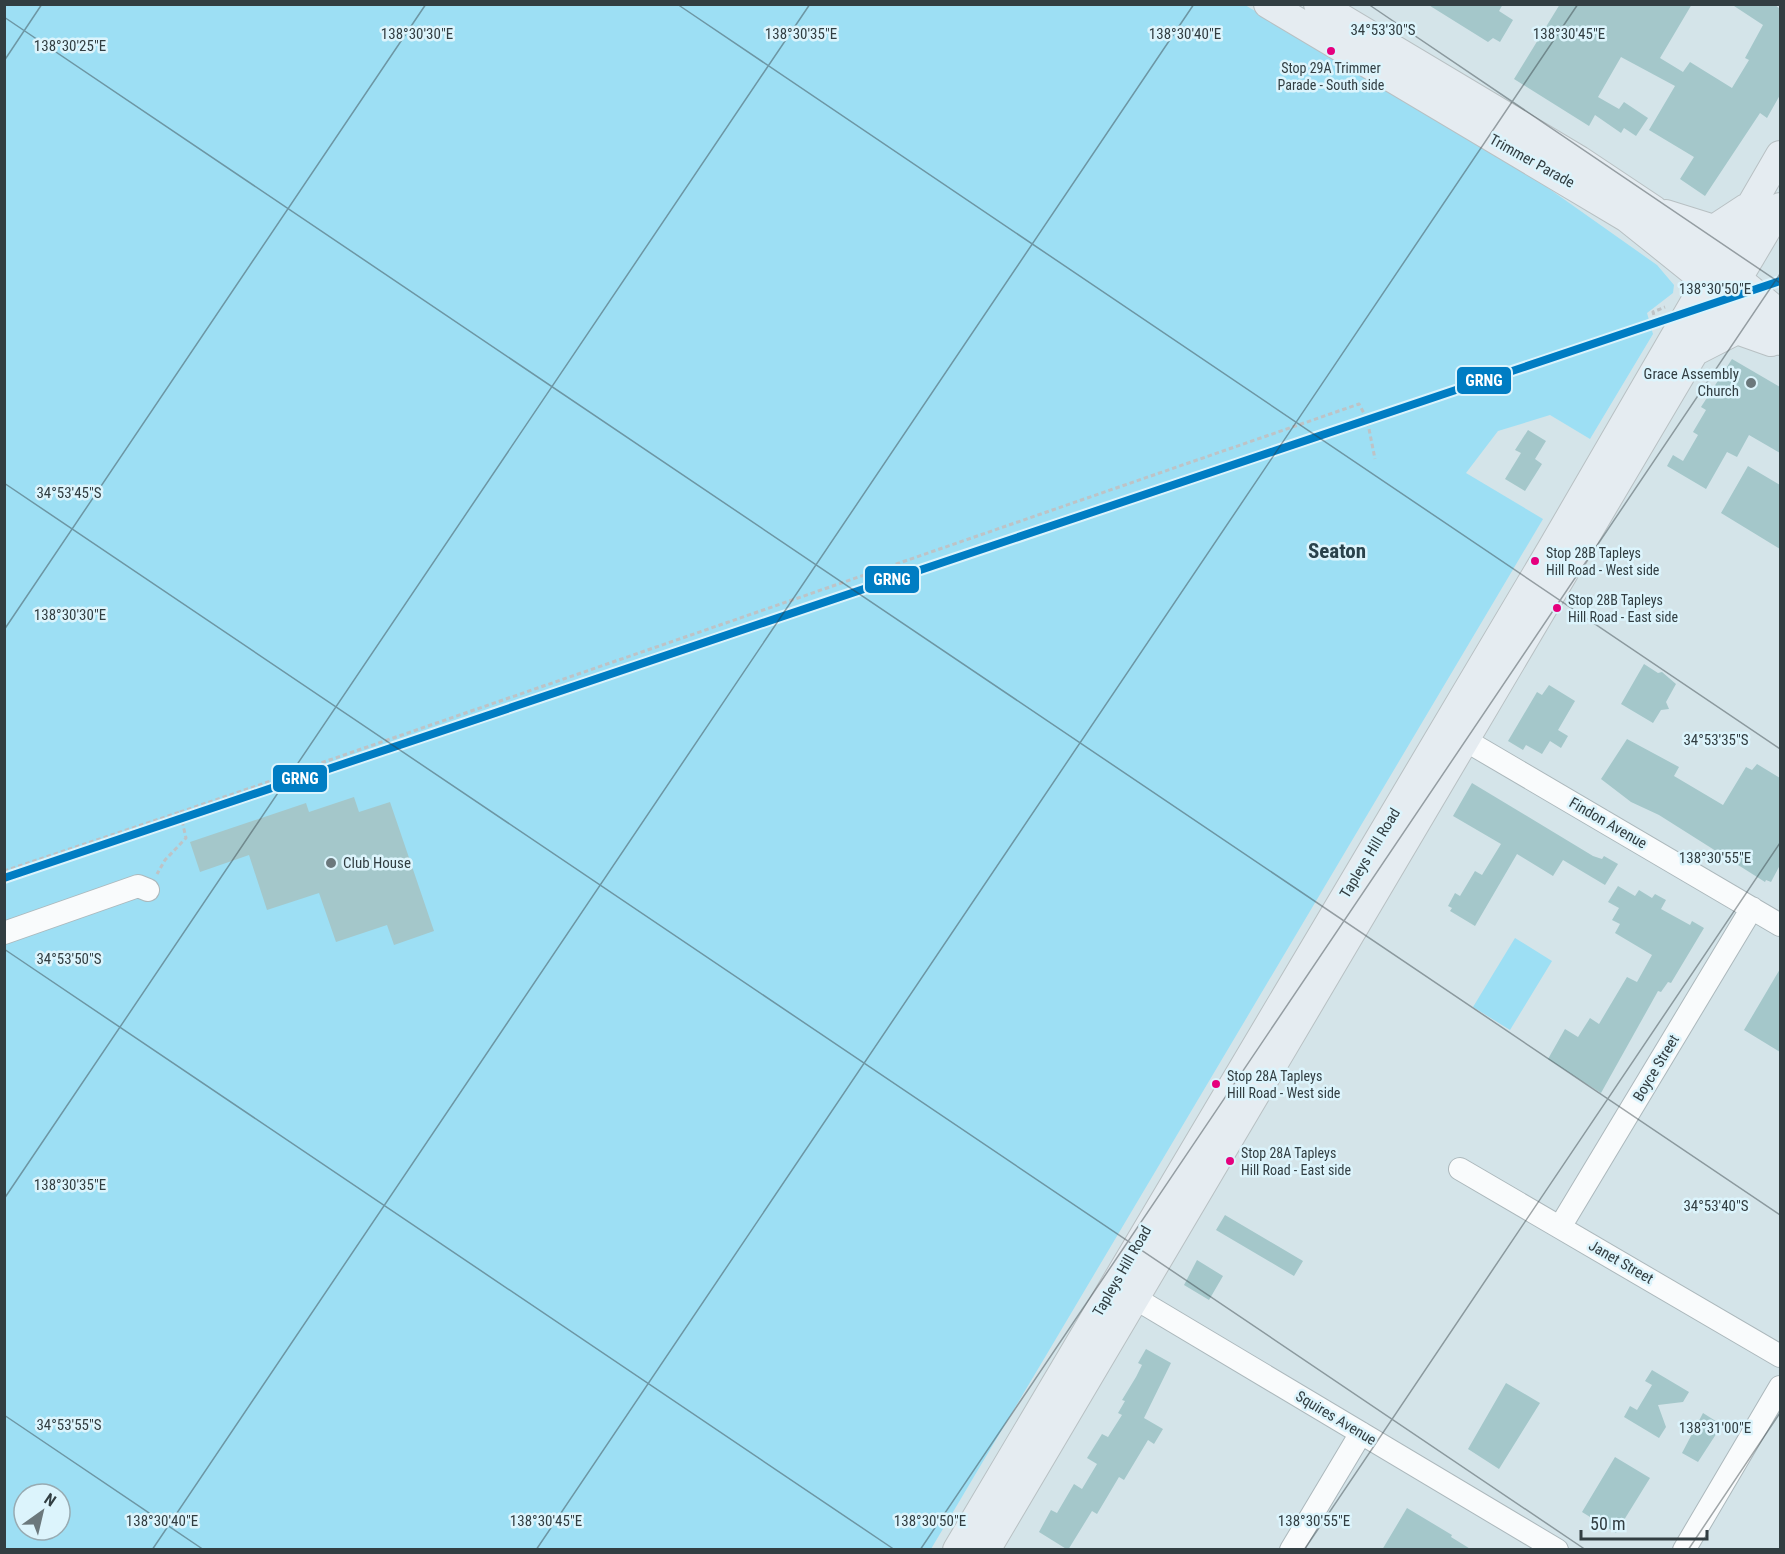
<svg xmlns="http://www.w3.org/2000/svg" width="1785" height="1554" font-family="'Roboto Condensed',sans-serif">
<rect width="100%" height="100%" fill="#d4e4e9"/>
<path fill="#9ddff4" fill-rule="evenodd" d="M5,5h1240l279,166 133,94 17,20 -1,8 -26,20 6,21 -63,105 -40,-24 -52,16 -32,42 77,46 -612,1030 -926,1zM24,1494h36v36h-36z
M1515,938l37,23 -42,69 -37,-23z"/>
<path fill="#a4c7ca" d="M1427,4h76l-4,7 14,9 -13,22 -7,-4 -5,4z
M1560,4h132l-32,54 23,14 7,-10 42,26 17,-28 -4,-2 18,-33 -32,-21h43l6,5v86l-13,23 -7,-5 -55,83 -25,-17 14,-22 -45,-27 26,-44 -54,-29 -23,40 21,12 5,-7 24,16 -12,18 -12,-8 -3,5 -26,-18 -6,11 -75,-47z
M1732,359l48,28v66l-31,-18 -12,22 -10,-5 -21,37 -39,-23 6,-11 10,6 15,-26 -5,-3 13,-22 -5,-3z
M1528,430l18,11 -11,18 7,5 -17,27 -20,-12 16,-26 -6,-3z
M1748,466l32,19v64l-59,-36z
M1644,664l14,9 4,-1 14,12 -10,18 3,7 -8,1 -8,13 -32,-19z
M1549,685l26,16 -17,29 10,6 -7,12 -11,-7 -8,13 -16,-9 -3,5 -15,-9 29,-49 5,3z
M1627,739l52,28 -5,9 49,29 23,-38 6,3 5,-6 23,14v87l-9,17 -5,-2 -1,2 -106,-67 -28,-13 -30,-23z
M1472,783l121,73 9,3 2,-3 14,8 -13,21 -42,-25 -10,16 -36,-22 -42,72 -25,-15 2,-3 -4,-2 7,-13 5,3 15,-25 7,4 19,-31 -48,-28z
M354,797l5,15 31,-10 44,129 -40,14 -7,-20 -51,17 -17,-49 -52,17 -18,-55 -49,17 -10,-30 116,-39 3,9z
M1618,886l17,10 4,-6 13,8 3,-4 11,6 -5,9 29,16 2,-4 12,7 -33,55 -3,-1 -7,10 -3,-1 -57,102 -53,-34 17,-30 13,8 12,-19 9,6 28,-47 10,5 15,-27 -37,-22 5,-9 -8,-4 7,-12 -11,-6z
M1780,969v83l-36,-22z
M1225,1215l78,46 -9,15 -78,-46z
M1197,1260l26,16 -14,24 -25,-15z
M1146,1349l25,14 -27,55 19,11 -9,15 -6,-4 -24,40 -5,-3 -22,37 -5,-3 -24,39 -29,-18 12,-22 6,3 17,-29 8,5 15,-25 -10,-6 15,-24 6,3 14,-22 -4,-2 7,-12 -3,-1 14,-23 6,-12 -4,-2z
M1652,1370l37,22 -6,10 -25,3 8,22 -7,11 -35,-21 6,-11 7,4 15,-25 -7,-4z
M1506,1383l34,20 -41,66 -31,-20z
M1703,1413l19,12 -24,37 -16,-9z
M1615,1457l35,21 -34,55 -34,-21z
M1407,1508l45,27 -1,2 21,13h-90z"/>
<g fill="none" stroke-linecap="round" stroke-linejoin="round">
<g stroke="#acb8bc" stroke-width="24">
<path id="minor" d="M1465,740l315,185
M4,933l134,-47 10,4
M1460,1169l320,187
M1560,1227l192,-319
M1123,1291l434,259
M1291,1550l70,-117
M1684,1550l96,-163"/>
</g>
<g stroke="#b8c0c3" stroke-width="30">
<path id="major" d="M1268,4l359,214 153,123
M1318,4l261,156 75,50 126,104
M1666,214l48,15 32,-21
M1694,352l43,-22 34,12
M957,1550l595,-1002 228,-393
M986,1550l794,-1343"/>
</g>
<path stroke="#bec3c6" stroke-width="3" stroke-dasharray="4.5 3" stroke-linecap="butt" d="M1656,322l-3,-10 12,-5
M319,787v-15l-4,-7 1044,-361 8,15 8,40
M180,812l135,-46
M4,871l176,-59 6,26 -21,22 -8,14"/>
<use href="#minor" stroke="#f9fbfc" stroke-width="22"/>
<use href="#major" stroke="#e5ecf1" stroke-width="28"/>
<g stroke="#dcf4fc" stroke-width="12">
<path id="rail-1" d="M4,878l1776,-597"/>
</g>
<use href="#rail-1" stroke="#007dc3" stroke-width="8"/>
</g>
<path fill="none" stroke="#323e42" stroke-width="1.5" stroke-opacity="0.45" d="M677,4l1103,745M1368,4l412,279M4,17l1776,1198M4,61l38,-57M4,483l1582,1067M4,630l422,-626M4,949l891,601M4,1199l806,-1195M4,1415l200,135M152,1550l1042,-1546M536,1550l1042,-1546M920,1550l860,-1276M1304,1550l476,-707M1688,1550l92,-137"/>
<g fill="#e5007d" stroke="#dcf4fc" stroke-width="2">
<circle cx="1331" cy="51" r="5"/>
<circle cx="1535" cy="561" r="5"/>
<circle cx="1557" cy="608" r="5"/>
<circle cx="1216" cy="1084" r="5"/>
<circle cx="1230" cy="1161" r="5"/>
</g>
<g fill="#6b787c" stroke="#dcf4fc" stroke-width="2">
<circle cx="1751" cy="383" r="6"/>
<circle cx="331" cy="863" r="6"/>
</g>
<g text-anchor="middle" dominant-baseline="central" stroke-width="5" stroke-linejoin="round" paint-order="stroke">
<g font-size="14" fill="#323e42" stroke="#dcf4fc" text-anchor="start">
<text x="1331" y="68" text-anchor="middle">Stop 29A Trimmer<tspan x="1331" dy="17">Parade - South side</tspan></text>
<text x="1546" y="553">Stop 28B Tapleys<tspan x="1546" dy="17">Hill Road - West side</tspan></text>
<text x="1568" y="600">Stop 28B Tapleys<tspan x="1568" dy="17">Hill Road - East side</tspan></text>
<text x="1227" y="1076">Stop 28A Tapleys<tspan x="1227" dy="17">Hill Road - West side</tspan></text>
<text x="1241" y="1153">Stop 28A Tapleys<tspan x="1241" dy="17">Hill Road - East side</tspan></text>
</g>
<g font-size="15" fill="#323e42" stroke="#dcf4fc">
<text transform="translate(1532 161) rotate(29)">Trimmer Parade</text>
<text transform="translate(1608 823) rotate(30)">Findon Avenue</text>
<text transform="translate(1370 853) rotate(-59)">Tapleys Hill Road</text>
<text transform="translate(1656 1068) rotate(-59)">Boyce Street</text>
<text transform="translate(1621 1262) rotate(30)">Janet Street</text>
<text transform="translate(1122 1271) rotate(-60)">Tapleys Hill Road</text>
<text transform="translate(1336 1418) rotate(31)">Squires Avenue</text>
</g>
<g font-size="15" fill="#323e42" stroke="#dcf4fc" text-anchor="end">
<text x="1739" y="374">Grace Assembly<tspan x="1739" dy="17">Church</tspan></text>
<text x="343" y="863" text-anchor="start">Club House</text>
</g>
<g font-size="21" font-weight="bold" fill="#2a424b" stroke="#dcf4fc">
<text x="1337" y="551">Seaton</text>
</g>
</g>
<g font-size="15" text-anchor="middle" fill="#323e42" stroke="#dcf4fc" stroke-width="5" stroke-linejoin="round" paint-order="stroke">
<text x="1383" y="35">34°53'30"S</text>
<text x="417" y="39">138°30'30"E</text>
<text x="801" y="39">138°30'35"E</text>
<text x="1185" y="39">138°30'40"E</text>
<text x="1569" y="39">138°30'45"E</text>
<text x="70" y="51">138°30'25"E</text>
<text x="1715" y="294">138°30'50"E</text>
<text x="69" y="498">34°53'45"S</text>
<text x="70" y="620">138°30'30"E</text>
<text x="1716" y="745">34°53'35"S</text>
<text x="1715" y="863">138°30'55"E</text>
<text x="69" y="964">34°53'50"S</text>
<text x="70" y="1190">138°30'35"E</text>
<text x="1716" y="1211">34°53'40"S</text>
<text x="69" y="1430">34°53'55"S</text>
<text x="1715" y="1433">138°31'00"E</text>
<text x="162" y="1526">138°30'40"E</text>
<text x="546" y="1526">138°30'45"E</text>
<text x="930" y="1526">138°30'50"E</text>
<text x="1314" y="1526">138°30'55"E</text>
</g>
<g stroke="#dcf4fc" stroke-width="2">
<rect x="1456" y="366" width="56" height="29" rx="6" fill="#007dc3"/>
<rect x="864" y="565" width="56" height="29" rx="6" fill="#007dc3"/>
<rect x="272" y="764" width="56" height="29" rx="6" fill="#007dc3"/>
</g>
<g font-size="16" text-anchor="middle" font-weight="bold" fill="#fff">
<text x="1484" y="386">GRNG</text>
<text x="892" y="585">GRNG</text>
<text x="300" y="784">GRNG</text>
</g>
<rect width="1785" height="1554" fill="none" stroke="#323e42" stroke-width="12"/>
<g transform="translate(42 1512) rotate(34)"><circle r="28" fill="#dcf4fc" stroke="#98abb2" stroke-width="1.5"/>
<path d="M0-4.5L10 22L0 15L-10 22Z" fill="#6b787c"/>
<text y="-9" font-size="16" font-weight="bold" text-anchor="middle" fill="#323e42">N</text>
</g>
<path d="M1581 1530v9h126v-9" fill="none" stroke="#323e42" stroke-width="3"/>
<text x="1590" y="1530" font-size="18" fill="#323e42" stroke="#dcf4fc" stroke-width="4.5" paint-order="stroke">50 m</text>
</svg>
